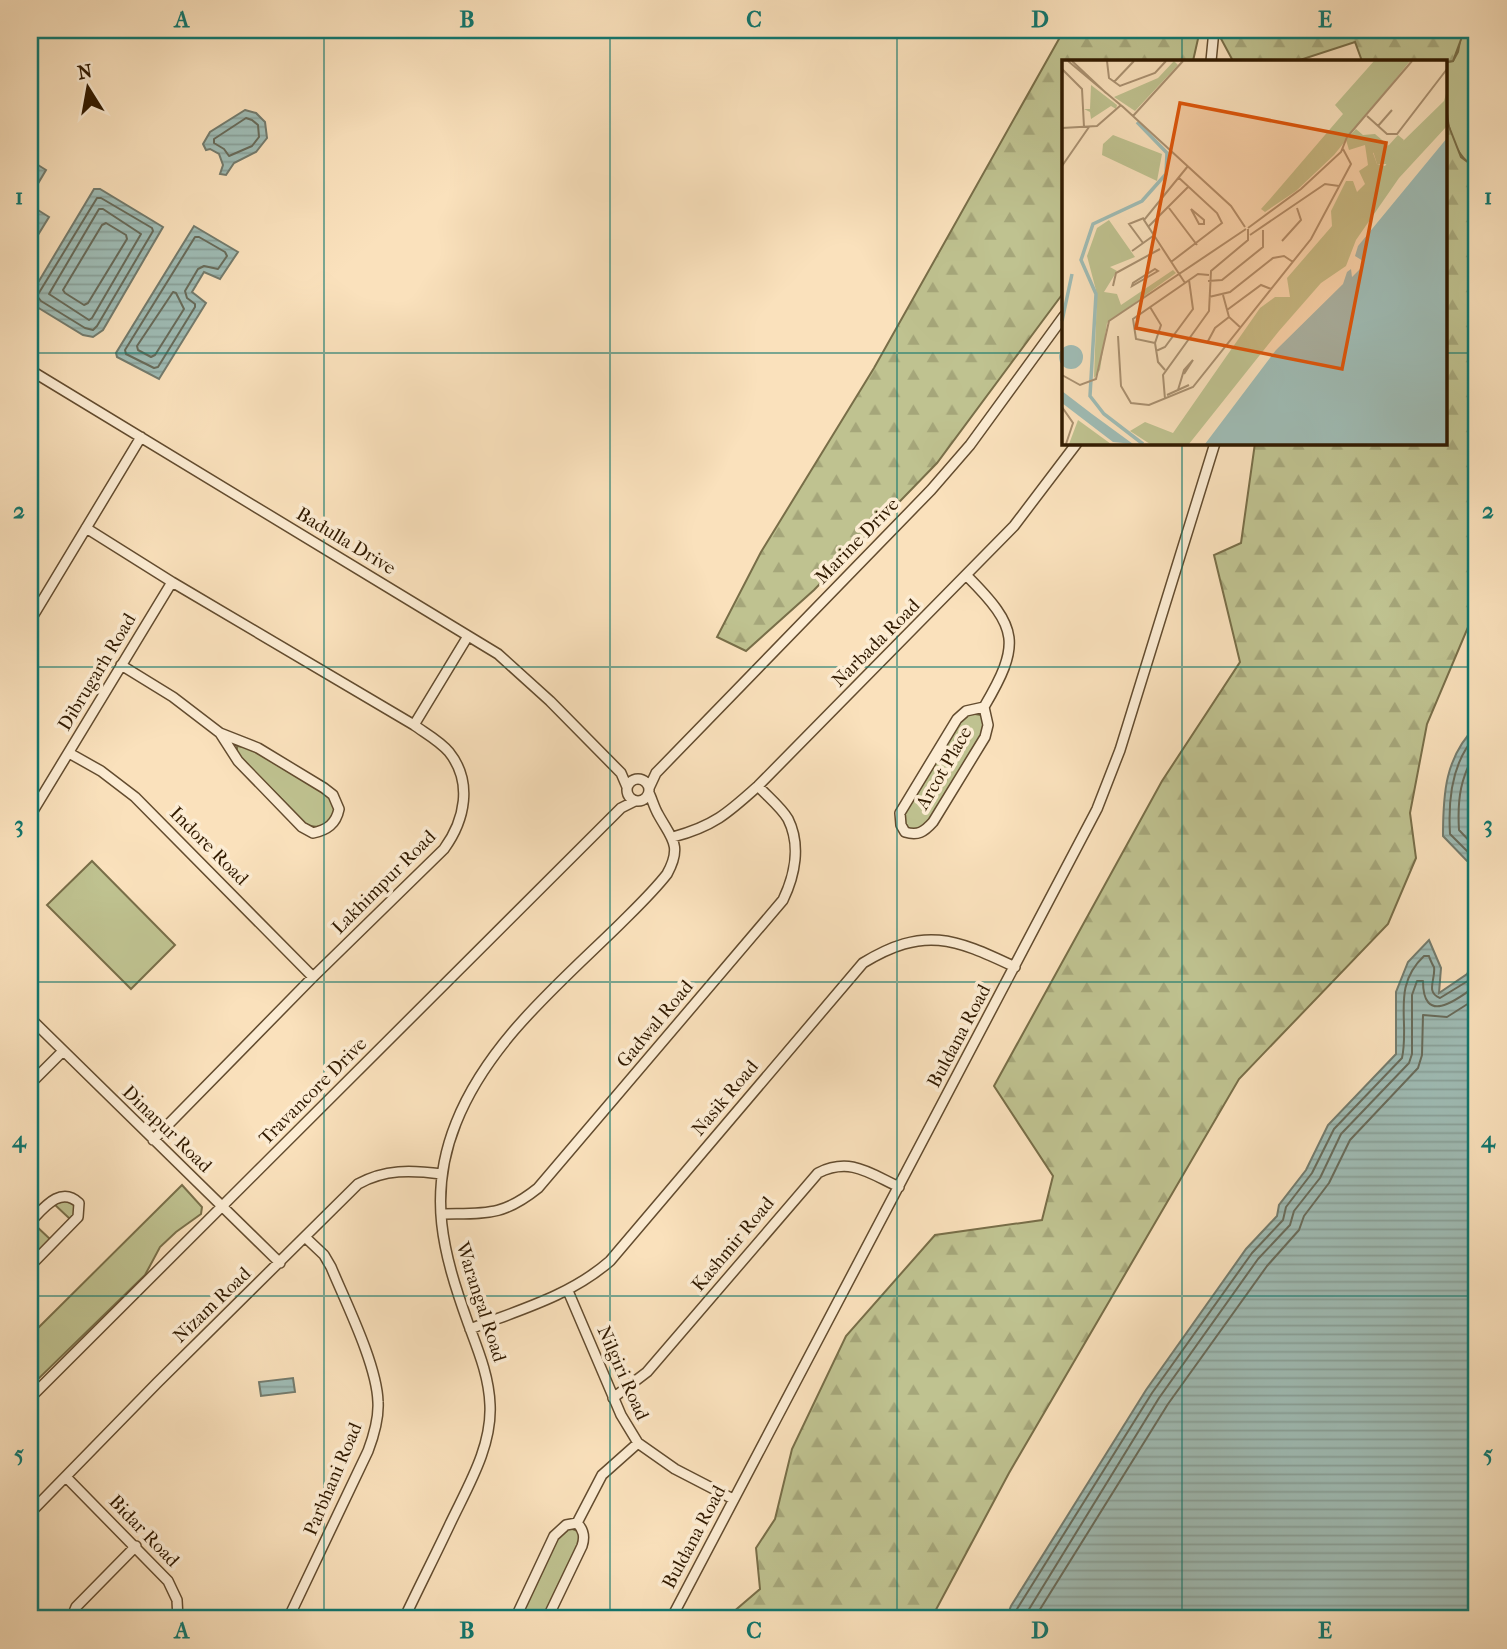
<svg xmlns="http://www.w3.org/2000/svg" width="1507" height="1649" font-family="'IM FELL French Canon',serif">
<defs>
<pattern id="forest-firs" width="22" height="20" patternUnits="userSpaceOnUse" patternTransform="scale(1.75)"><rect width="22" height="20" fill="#bfc290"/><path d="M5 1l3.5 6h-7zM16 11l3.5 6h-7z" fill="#a5a67a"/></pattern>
<pattern id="water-rules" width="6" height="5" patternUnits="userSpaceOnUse" patternTransform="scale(1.75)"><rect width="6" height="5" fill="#9fbcb5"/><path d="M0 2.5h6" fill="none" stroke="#89a19a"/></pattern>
</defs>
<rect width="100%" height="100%" fill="#fae1bc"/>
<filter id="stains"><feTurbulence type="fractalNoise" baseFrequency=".00286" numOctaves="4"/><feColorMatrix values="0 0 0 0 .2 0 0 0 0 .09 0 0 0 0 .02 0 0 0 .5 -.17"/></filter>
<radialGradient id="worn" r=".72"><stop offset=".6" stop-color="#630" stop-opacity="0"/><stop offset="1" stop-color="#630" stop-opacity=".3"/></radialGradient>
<path fill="#bfc290" stroke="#786e48" stroke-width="2" d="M1473,31h4v138c-36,-21 -31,-70 -31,-107l7,-1 5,-9 3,-16z
M969,713l12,2 3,3 1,13 -62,100 -18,-2 -2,-13 56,-94z
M237,746l13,2 80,49 5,11c-3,15 -15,24 -30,15l-68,-69z
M92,861l83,84 -44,44 -84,-84z
M182,1185l20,22 -1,7 -25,18 -16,15 -15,28 -115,112v-51z
M68,1200l7,6 1,6 -5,8 -17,-16z
M34,1224l17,16 -21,22v-34z
M570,1528l10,4 1,8 -36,79h-26l36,-76 6,-9z"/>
<path fill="url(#forest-firs)" stroke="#786e48" stroke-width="2" d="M1064,30h136l-7,31h-129v231l-127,171 -123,127 -68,61 -29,-14 44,-85 113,-184z
M1221,30h256v1l-14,3 -10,27 -7,1 -84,-1 -7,-19 -58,19h-64l-14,-26z
M1446,119l15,38 16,12v437l-50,118 -17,89 6,45 -28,66 -149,155 -230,394 -78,146h-206l35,-30 -4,-41 19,-29 17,-70 54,-113 89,-101 107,-15 11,-44 -59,-90 168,-305 78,-119 -26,-107 27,-12 14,-100h191z"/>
<path fill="url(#water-rules)" stroke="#737b6d" stroke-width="2" d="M245,110l11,3 9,9 2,16 -11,14 -22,11 -8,12 -6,-1 3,-9 -4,-11 -9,-5 -4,1 -3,-6 7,-12z
M30,160l16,10 -16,27z
M94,189h6l63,38 -60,103 -10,7 -10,-2 -46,-28 -6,-5 -1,-6z
M30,205l19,12 -19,31z
M194,226l44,26 -18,27 -16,-7 -12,20 14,11 -47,76 -42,-22 -1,-4z
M1477,725v141l-10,-5 -24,-25c0,-43 2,-79 34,-111z
M1429,940l12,28 -2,25 28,-19 10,-17v662h-471l5,-13 135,-216 100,-141 31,-33 2,-11 27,-35 22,-45 68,-71v-62l12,-30z
M293,1378l2,14 -34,4 -2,-14z"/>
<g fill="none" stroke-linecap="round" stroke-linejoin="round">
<path stroke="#686b5a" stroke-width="2" d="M246,118l6,2 6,5 1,12 -7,9 -23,10 -5,-7 -10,-6v-4z
M97,198h4l51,30 1,3 -56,95 -4,4 -8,-2 -44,-27 -4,-5z
M99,209h4l38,25 -49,84 -3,2 -40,-26z
M106,223l20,12 1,4 -39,64 -4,2 -19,-12 -2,-3 39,-65z
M195,237h4l26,15 2,4 -9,13 -14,-3 -6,3 -13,22 2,7 8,6v3l-37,60 -4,1 -28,-14 -1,-4z
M173,292l3,1 8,16 -29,46 -4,2 -13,-7 -1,-4z
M1477,735c-25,25 -29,65 -27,99l21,21 6,3
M1477,749c-16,28 -20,48 -18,81l18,19
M1014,1619l3,-10 135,-216 100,-140 31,-33 3,-13 26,-34 22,-44 68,-71c8,-37 -11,-71 22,-102h5c0,1 4,10 5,11 2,12 -9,25 6,31l31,-19 6,-9
M1023,1619l136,-221 99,-139 32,-34 4,-14 26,-33 21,-44 68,-71 3,-9v-59l5,-14h6c0,46 35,18 54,4
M1034,1619l134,-215 99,-138 32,-36 5,-14 25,-33 21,-43 68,-72 4,-13 1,-40 24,2 30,-19"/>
<g stroke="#634c2f" stroke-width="12">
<path id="minor" d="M1211,61l3,-31
M30,370l468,284 52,47 71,72 6,14
M86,528l86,54 242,143c11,8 26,16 35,27 24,30 16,68 -5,97l-131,128 -160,163
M967,576c52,52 54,68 17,131l4,18 -3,12 -52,85c-9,10 -15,14 -28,10l-4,-7 -1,-12 57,-94 9,-8 18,-4
M30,621l111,-184
M121,665l52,32 47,36
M414,725l54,-89
M220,733l38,15 66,40 9,7 6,14c-3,15 -12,21 -26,24l-11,-6 -64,-66z
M69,753l32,18 34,26 178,180
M627 790a11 11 0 1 1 22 0a11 11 0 1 1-22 0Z
M649,788l7,-15 275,-283 39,-45 94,-129
M30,816l142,-234
M673,837c41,-11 55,-24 85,-51l256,-260 63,-83
M30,1018l250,245
M30,1084l33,-33
M441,1214c44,-1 61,3 97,-26l245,-288c12,-25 18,-55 5,-81 -7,-12 -21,-23 -30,-33
M30,1222c13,-13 30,-37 49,-19l-1,14 -48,49
M568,1291l53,124 17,28 37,26 58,30
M470,1329c49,-19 100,-33 140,-68l253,-298c61,-37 91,-25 152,4
M30,1398l591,-590 14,-7
M613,1398l34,-26 171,-199c32,-16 51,0 81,14
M66,1477l102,104 9,19 1,19
M30,1513l127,-130 201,-199c27,-15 53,-14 84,-10
M577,1523l25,-48 36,-32
M71,1619l5,-12 60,-61
M288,1619l80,-168c6,-16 11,-32 10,-49 -1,-37 -32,-99 -47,-135l-7,-12 -19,-18
M404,1619c15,-32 31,-63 46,-95 18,-38 42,-77 40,-119 -1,-29 -12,-55 -22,-82 -25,-70 -41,-128 -12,-200 32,-81 104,-140 164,-199 16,-16 33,-32 47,-50 16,-29 4,-36 -9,-60 -4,-7 -6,-15 -9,-21
M515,1619l39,-83 12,-11 11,-2
M547,1619l35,-73c3,-9 2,-16 -5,-23
M671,1619l426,-810 23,-59 95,-307"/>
</g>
<use href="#minor" stroke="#fcecd3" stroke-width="9"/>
</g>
<path fill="none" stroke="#0f766e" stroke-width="2" stroke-opacity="0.55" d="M324,30v1589M610,30v1589M897,30v1589M1182,30v31M30,353h1034M1446,353h31M1182,443v1176M30,667h1447M30,982h1447M30,1296h1447"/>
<g text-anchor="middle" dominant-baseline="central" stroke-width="7" stroke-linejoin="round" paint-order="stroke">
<g font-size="19" fill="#311a00" stroke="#fcecd3">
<text transform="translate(346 541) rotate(31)">Badulla Drive</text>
<text transform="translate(857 541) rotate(-46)">Marine Drive</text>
<text transform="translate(876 643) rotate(-45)">Narbada Road</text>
<text transform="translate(97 672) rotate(-59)">Dibrugarh Road</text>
<text transform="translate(944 768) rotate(-60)">Arcot Place</text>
<text transform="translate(209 846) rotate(45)">Indore Road</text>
<text transform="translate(384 882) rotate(-45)">Lakhimpur Road</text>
<text transform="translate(655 1024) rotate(-50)">Gadwal Road</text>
<text transform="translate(959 1036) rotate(-62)">Buldana Road</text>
<text transform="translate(313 1091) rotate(-45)">Travancore Drive</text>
<text transform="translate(725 1098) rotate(-50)">Nasik Road</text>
<text transform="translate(167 1129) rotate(44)">Dinapur Road</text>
<text transform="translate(733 1244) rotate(-50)">Kashmir Road</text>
<text transform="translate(481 1302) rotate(72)">Warangal Road</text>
<text transform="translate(212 1305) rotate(-44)">Nizam Road</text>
<text transform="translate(623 1373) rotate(66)">Nilgiri Road</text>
<text transform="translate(333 1479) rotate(-67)">Parbhani Road</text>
<text transform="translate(144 1531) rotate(46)">Bidar Road</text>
<text transform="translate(694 1537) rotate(-62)">Buldana Road</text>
</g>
</g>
<g transform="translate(1062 60)">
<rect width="385" height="385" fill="#fae1bc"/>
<path d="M112,1l4,4 -43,46 -21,-14 44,-19zM29,25l26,20 -1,4 -5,-3 -20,13 -1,-7 -6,-3h6zM51,75l49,19 -5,27 -55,-26 1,-11zM336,75l6,5 -16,24h-11l-4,-13 16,-6zM47,160l26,37 -25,10 7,4 -13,21 13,2 4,11 52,-35 3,3 -69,50 -7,47 -6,8 3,-84 -10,-38 10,-28z" fill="#bfc290"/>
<path d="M312,1h36l-76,94 -38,36 -31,21 -4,-3 9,-10 73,-85 -8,-9zM385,30v36l-48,52 -43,62 -10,26 -25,17 -42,48 -90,113h-39l-20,-13 15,-9 28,11 87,-125 15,-11h15l-3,-19 45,-52 -1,-15 15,-30h7l4,11 8,-8 -6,-13 9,-6 -3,-20 -16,5 -3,-10 10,-11 7,6 12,-1 13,11 -15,8 4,11 8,2 17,-24 42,-41zM16,360l33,24h-42z" fill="#bfc290"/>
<path d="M385,78v306h-242l71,-94 67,-66 4,-12 4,-3 1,8 9,-9 2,-7 -8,-5 3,-10zM-3 297a12 12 0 1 1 24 0a12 12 0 1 1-24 0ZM0,331l30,23 41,30 -20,-2 -51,-39z" fill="#9fbcb5"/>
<path fill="none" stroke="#9fbcb5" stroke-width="3.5" d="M75,62l30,31 -1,21 -24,27 -49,23 -12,36 15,34 -6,102 14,18 39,30M0,261l10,-47"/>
<path fill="none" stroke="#aa9171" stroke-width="2" d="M6,1l55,46M10,1l34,32M45,1l2,17 11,8 35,-13 11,-12M0,9l20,20 2,38M52,22l20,-21M60,46l109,100 14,21M71,56l50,-55M305,56l20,18h10l50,-65M316,66l14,-16M0,68l35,-2 24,-21M0,106l27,-39M107,148l28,37M129,149l13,11v4h-5zM86,167l40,-40M186,168l53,-39 40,-37 6,-15 65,-76M188,175l75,-51 14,2M220,181l19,-21 -4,-12M81,183l-14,-19 15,-6M70,191l21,-15M109,202l51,-39 -5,-10 -39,-36M93,209l3,2 -26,15 1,-3zM146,221l14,-1 41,-33v-17M123,223l-41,-63 44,-54M51,226l3,-13 44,-24M161,235l6,22 12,11M147,237l21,-5 43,-34 11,-2 9,6M88,247l11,18 -6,18 3,19 7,8M165,250l34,-25 10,4M56,276l3,50 10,17 18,2 44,-18 118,-148 40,-75 -8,-15M93,283l-19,-4 -3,-20 65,-45 11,1M145,283l8,-15 14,-11M94,291l9,-4 28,-38 -4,-29M0,315l18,10 16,-6 13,-58 137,-92M116,330l6,-20 9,-10 -9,14M105,335l22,-10M103,339l-2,-24 46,-64 2,-40 37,-31v-11M0,347l11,16 -7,21"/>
<path fill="#df560b" fill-opacity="0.15" stroke="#df560b" stroke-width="3.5" d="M118,43l206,40 -44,226 -206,-41z"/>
<rect width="385" height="385" fill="none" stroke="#311a00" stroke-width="3.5"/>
</g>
<rect width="1507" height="1649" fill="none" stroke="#fae1bc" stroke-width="77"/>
<g transform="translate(88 88) rotate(349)" stroke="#fcecd3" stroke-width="5" paint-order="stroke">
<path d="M0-5L12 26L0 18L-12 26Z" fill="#311a00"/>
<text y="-10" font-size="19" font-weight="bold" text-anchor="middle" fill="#311a00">N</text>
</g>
<rect x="38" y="38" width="1430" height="1572" fill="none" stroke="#0f766e" stroke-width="2.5"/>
<g font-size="23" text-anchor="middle" font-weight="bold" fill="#0f766e">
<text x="182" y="27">A</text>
<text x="467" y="27">B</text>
<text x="754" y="27">C</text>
<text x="1040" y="27">D</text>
<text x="1325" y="27">E</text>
<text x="19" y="204">1</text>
<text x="1488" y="204">1</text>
<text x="19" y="518">2</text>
<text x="1488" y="518">2</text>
<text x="19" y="832">3</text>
<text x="1488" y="832">3</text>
<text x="19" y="1147">4</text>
<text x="1488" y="1147">4</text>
<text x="19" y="1461">5</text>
<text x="1488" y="1461">5</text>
<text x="182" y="1638">A</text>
<text x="467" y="1638">B</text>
<text x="754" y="1638">C</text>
<text x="1040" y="1638">D</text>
<text x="1325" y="1638">E</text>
</g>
<rect width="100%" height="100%" filter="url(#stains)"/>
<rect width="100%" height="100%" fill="url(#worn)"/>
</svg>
